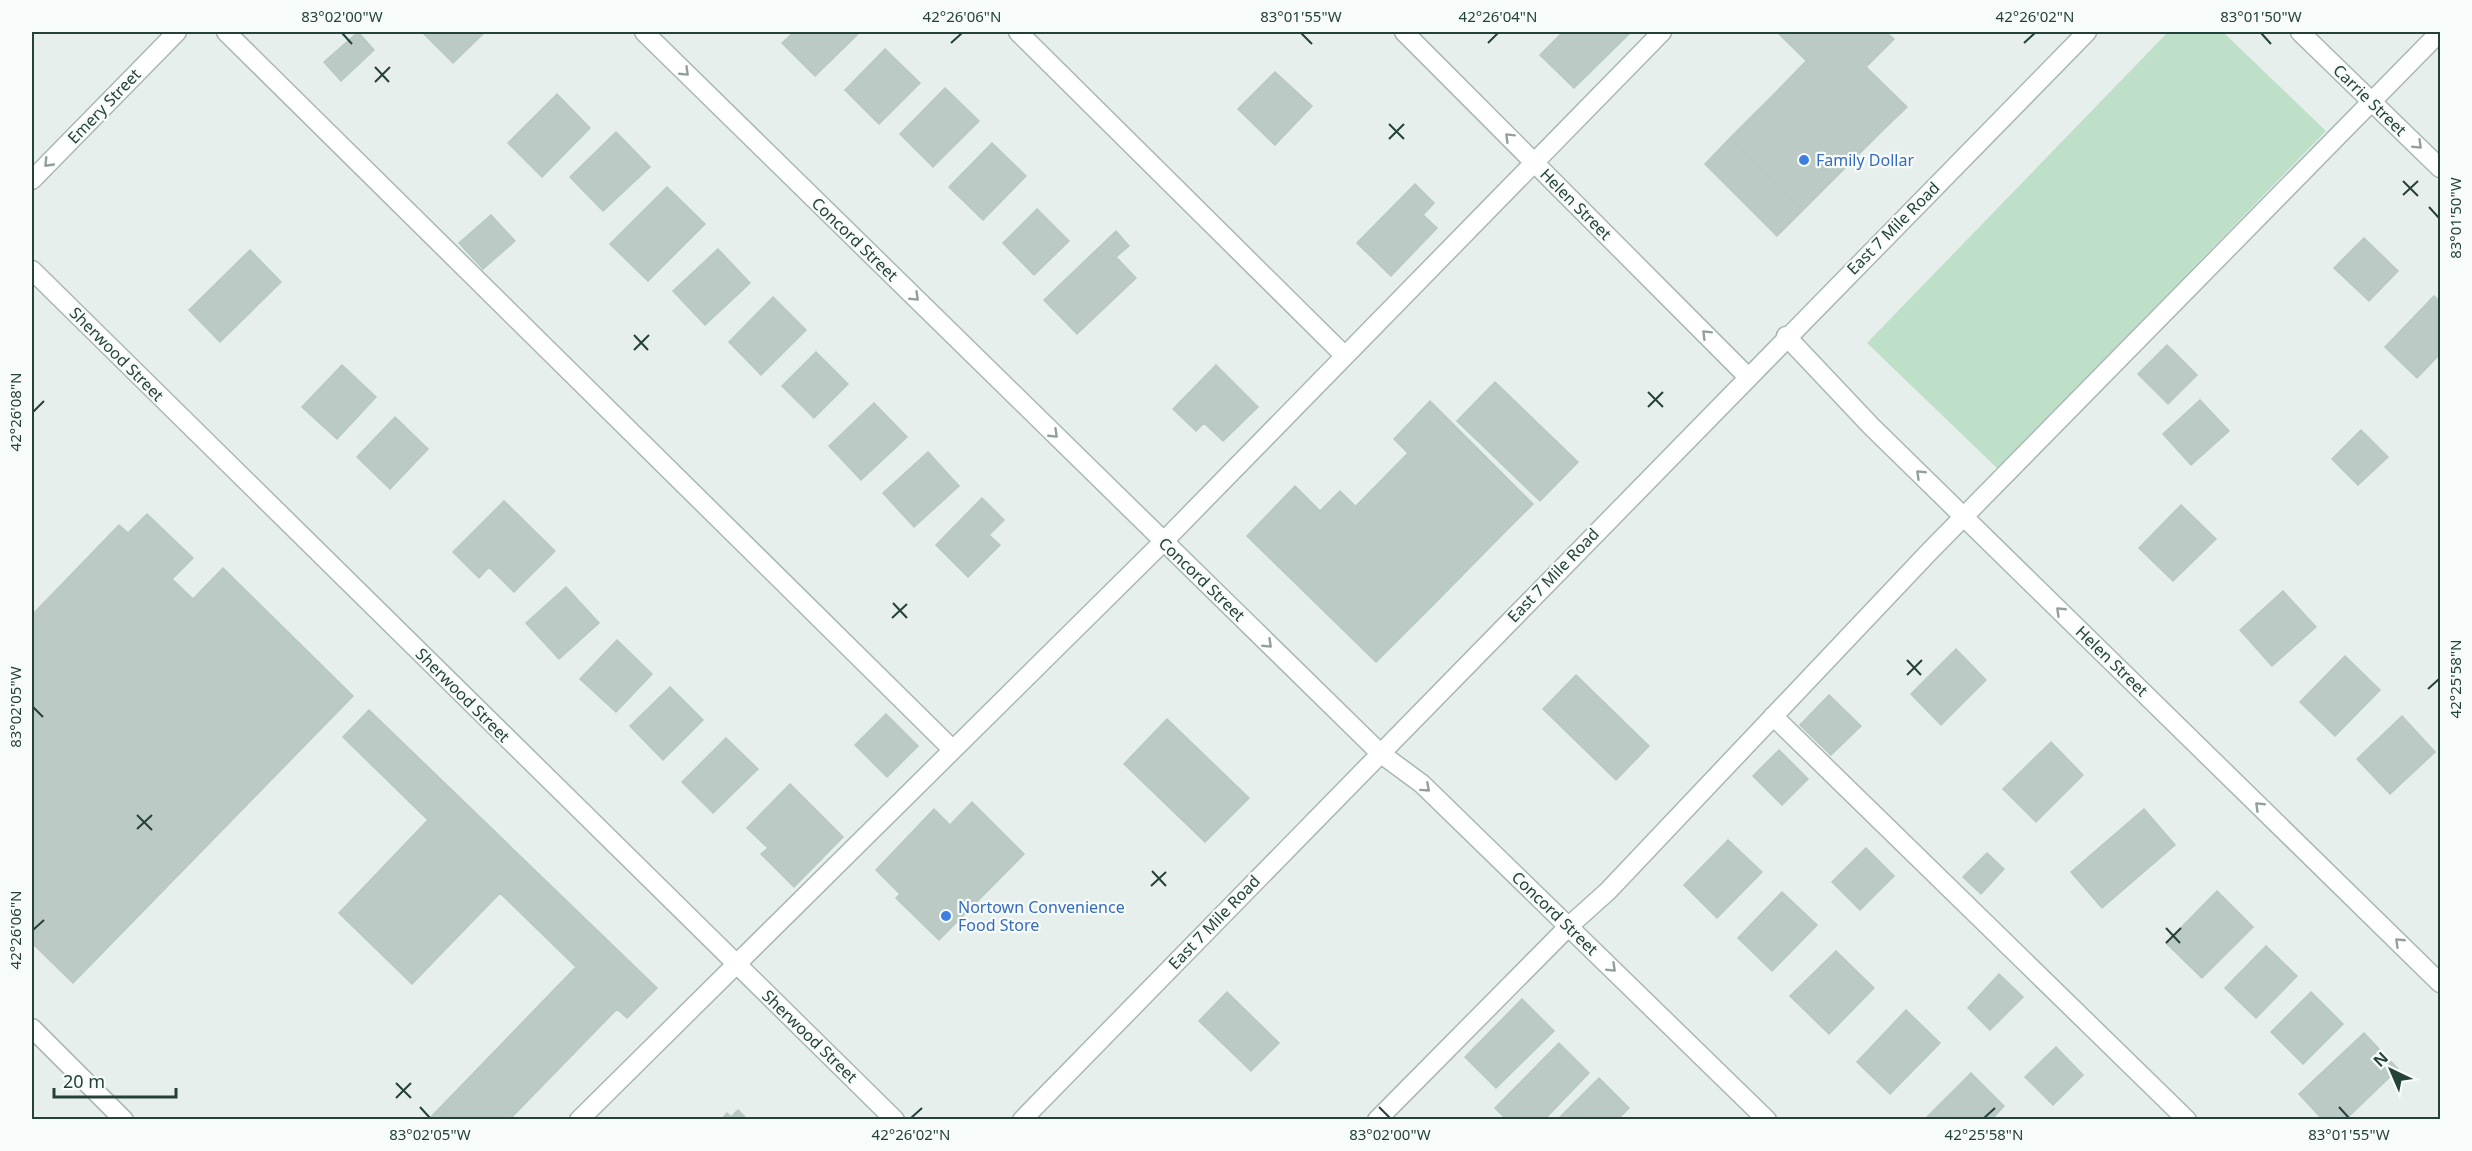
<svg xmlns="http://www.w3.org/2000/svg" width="2472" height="1151" font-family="'Noto Sans',sans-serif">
<rect width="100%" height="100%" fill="#e6efeb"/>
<path fill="#bfe0c8" d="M2168,32h55l103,99 -328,338 -131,-126z"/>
<path fill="#bbcac4" stroke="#b8c9c2" stroke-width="1.5" d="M358,32l16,18 -33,31 -17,-19z
M422,32h63l-32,31z
M794,32h66l-45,44 -33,-33z
M1563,32h68l-57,56 -34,-33z
M1777,32h109l8,7 -28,28 41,40 -27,26z
M885,49l35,34 -41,41 -34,-34z
M1807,60l73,73 -27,27 -73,-72z
M1275,72l37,34 -37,39 -37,-36z
M945,88l34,33 -46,46 -33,-33z
M1780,88l73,72 -50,50 -73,-72z
M557,94l33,34 -48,49 -34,-34z
M616,132l34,35 -47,44 -33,-34z
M1730,138l73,72 -26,26 -72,-72z
M992,143l34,33 -43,44 -34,-33z
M1415,184l19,19 -11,12 14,13 -46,48 -34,-33z
M667,187l38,37 -57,57 -38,-37z
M1037,209l32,32 -35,34 -31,-32z
M491,215l24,26 -32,28 -24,-26z
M1116,231l13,15 -13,11 20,21 -59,56 -33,-34z
M2364,238l34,33 -29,30 -35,-33z
M718,249l32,34 -45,42 -32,-34z
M250,250l31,32 -61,60 -31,-32z
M2434,296l6,6v52l-23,24 -32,-31z
M773,297l33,33 -45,45 -32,-33z
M2167,345l30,30 -29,29 -30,-30z
M816,352l32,32 -34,34 -32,-32z
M342,365l34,32 -39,42 -35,-32z
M1216,365l42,42 -35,34 -19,-18 -8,8 -23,-22z
M1495,382l83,80 -38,39 -83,-80z
M2200,400l29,31 -38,34 -28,-31z
M1430,401l103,103 -37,37 -102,-102z
M874,403l33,34 -46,43 -32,-34z
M395,417l33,32 -38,40 -33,-32z
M2361,430l27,27 -30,28 -26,-26z
M928,452l31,34 -45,41 -31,-34z
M1408,453l88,88 -52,53 -88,-88z
M1295,486l25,25 20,-20 104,103 -68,68 -129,-126z
M982,498l22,22 -15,15 11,10 -32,32 -32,-32z
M504,501l51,50 -41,41 -25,-25 -10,11 -26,-26z
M2181,505l35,34 -43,42 -34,-33z
M147,514l46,44 -21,21 21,20 30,-31 130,128 -280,287 -41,-40v-328l87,-90 9,8z
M566,587l33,36 -40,36 -33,-36z
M2283,591l33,36 -44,39 -32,-36z
M617,640l35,34 -36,38 -36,-33z
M1956,649l30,31 -45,45 -30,-31z
M2345,656l35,34 -45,46 -35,-34z
M1576,675l73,71 -33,34 -73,-71z
M670,687l33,33 -40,40 -33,-34z
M1829,695l32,31 -30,29 -31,-30z
M369,710l288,278 -30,30 -10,-9 -108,111h-81l148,-153 -76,-74 -88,91 -73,-71 89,-93 -85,-83z
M886,714l32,32 -31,31 -32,-32z
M2402,716l33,36 -45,42 -33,-35z
M1167,719l82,79 -44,44 -81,-78z
M726,738l32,31 -45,44 -31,-31z
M2051,742l32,33 -47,47 -33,-33z
M1779,750l29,29 -26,26 -29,-29z
M790,784l53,53 -49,50 -33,-33 7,-6 -21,-20z
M972,802l52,52 -85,86 -43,-42 4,-4 -24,-24 58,-61 16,16z
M2144,809l31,36 -73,63 -31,-36z
M1728,840l34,32 -45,46 -33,-33z
M1866,848l28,28 -34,34 -28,-28z
M1987,853l17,16 -23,25 -18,-17z
M2217,891l36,36 -51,51 -36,-35z
M1782,892l35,33 -45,46 -34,-33z
M2266,946l31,30 -41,42 -31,-30z
M1836,951l38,37 -45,46 -39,-38z
M1999,974l24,23 -33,33 -22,-22z
M1227,992l52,51 -28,28 -52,-50z
M2311,992l32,32 -40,40 -32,-32z
M1522,999l32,32 -58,57 -31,-31z
M1906,1010l34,33 -50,51 -33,-32z
M2364,1033l34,36 -53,51h-22l-24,-26z
M1559,1043l30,30 -45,47h-37l-12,-12z
M2056,1047l27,28 -30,30 -28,-28z
M1971,1073l33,33 -13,14h-67z
M1599,1078l30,30 -12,12h-60z
M738,1110l10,10h-27l6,-7 4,4z"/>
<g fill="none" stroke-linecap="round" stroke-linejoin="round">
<g stroke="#a8b8b2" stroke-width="21">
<path id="service" d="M226,32l726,717
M1018,32l327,324
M1773,716l414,404
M579,1120l585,-579 498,-509
M1377,1120l192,-194 39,-35 322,-340 510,-519"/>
</g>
<g stroke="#a8b8b2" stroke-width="21">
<path id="minor" d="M644,32l736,721 42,31 345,336
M1404,32l343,344
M2300,32l140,136
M32,180l145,-148
M1786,336l85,90 569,557
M32,1028l92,92"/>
</g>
<g stroke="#a8b8b2" stroke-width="21">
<path id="tertiary" d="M32,270l863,850
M1022,1120l1065,-1088"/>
</g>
<use href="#service" stroke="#fff" stroke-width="18"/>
<use href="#minor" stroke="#fff" stroke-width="18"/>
<use href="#tertiary" stroke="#fff" stroke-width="18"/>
</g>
<defs><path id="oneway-chevron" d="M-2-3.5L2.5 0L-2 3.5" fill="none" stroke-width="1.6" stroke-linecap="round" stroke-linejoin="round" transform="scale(1.5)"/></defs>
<g stroke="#92a09c">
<use href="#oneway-chevron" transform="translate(685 72) rotate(44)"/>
<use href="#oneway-chevron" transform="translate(1509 137) rotate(-135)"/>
<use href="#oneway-chevron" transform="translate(2418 145) rotate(44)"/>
<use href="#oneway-chevron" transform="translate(48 163) rotate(134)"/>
<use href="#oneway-chevron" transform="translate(915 297) rotate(44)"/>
<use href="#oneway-chevron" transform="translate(1706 334) rotate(-135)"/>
<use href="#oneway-chevron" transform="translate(1054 434) rotate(44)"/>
<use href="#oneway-chevron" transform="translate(1920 474) rotate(-136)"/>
<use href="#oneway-chevron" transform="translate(2060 611) rotate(-136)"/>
<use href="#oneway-chevron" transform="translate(1268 644) rotate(44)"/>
<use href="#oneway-chevron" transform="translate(1426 788) rotate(42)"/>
<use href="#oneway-chevron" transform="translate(2259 806) rotate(-136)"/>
<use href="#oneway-chevron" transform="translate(2399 942) rotate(-136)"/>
<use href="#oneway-chevron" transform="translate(1612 968) rotate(44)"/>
</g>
<path fill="none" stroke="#24423a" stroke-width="2" d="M342,33l10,11M1301,33l11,11M2261,33l10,11M951,43l11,-10M1488,43l10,-10M2024,43l11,-10M375,67l14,15M375,82l15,-15M1389,124l15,15M1389,139l15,-15M2403,181l15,15M2403,195l15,-14M2429,207l10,11M634,335l14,15M634,350l15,-15M1648,392l15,15M1648,407l15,-15M33,412l11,-11M893,603l14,15M892,618l15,-14M1907,660l14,15M1907,675l15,-15M2428,689l11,-10M33,707l10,10M137,815l15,15M137,829l15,-14M1152,871l14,15M1151,886l15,-14M2166,928l14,15M33,930l11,-10M2166,943l15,-15M396,1083l15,15M396,1098l15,-15M420,1107l10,11M1379,1107l11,11M2339,1107l10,11M911,1118l11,-10M1984,1118l11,-10"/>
<g fill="#3f7fe0" stroke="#f7fbf9" stroke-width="2">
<circle cx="1804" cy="160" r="6"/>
<circle cx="946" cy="916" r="6"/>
</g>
<g text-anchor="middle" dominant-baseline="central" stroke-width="4.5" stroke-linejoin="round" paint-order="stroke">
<g font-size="16" fill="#24423a" stroke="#f7fbf9">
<text transform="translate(2370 100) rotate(44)">Carrie Street</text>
<text transform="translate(104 106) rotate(-46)">Emery Street</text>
<text transform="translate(1576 204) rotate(45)">Helen Street</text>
<text transform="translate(1893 228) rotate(-45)">East 7 Mile Road</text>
<text transform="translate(855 239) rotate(44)">Concord Street</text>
<text transform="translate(117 354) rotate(45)">Sherwood Street</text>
<text transform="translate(1553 575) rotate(-46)">East 7 Mile Road</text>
<text transform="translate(1202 579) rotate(44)">Concord Street</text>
<text transform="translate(2112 661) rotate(44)">Helen Street</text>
<text transform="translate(463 695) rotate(45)">Sherwood Street</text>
<text transform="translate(1555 913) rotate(44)">Concord Street</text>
<text transform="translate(1214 922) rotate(-46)">East 7 Mile Road</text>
<text transform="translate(810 1036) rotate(44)">Sherwood Street</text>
</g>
<g font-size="16" fill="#366cbe" stroke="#f7fbf9" text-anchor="start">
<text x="1816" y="160">Family Dollar</text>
<text x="958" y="907">Nortown Convenience<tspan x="958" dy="18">Food Store</tspan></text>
</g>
</g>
<rect width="2472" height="1151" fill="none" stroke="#f7fbf9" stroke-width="66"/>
<g transform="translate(2391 1070) rotate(316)" stroke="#f7fbf9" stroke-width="4.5" paint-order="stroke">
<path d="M0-4.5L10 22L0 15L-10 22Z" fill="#24423a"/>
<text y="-9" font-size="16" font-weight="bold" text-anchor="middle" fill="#24423a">N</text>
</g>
<path d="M54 1088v9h122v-9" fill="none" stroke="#24423a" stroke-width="3"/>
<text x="63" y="1088" font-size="18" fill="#24423a" stroke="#f7fbf9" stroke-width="4.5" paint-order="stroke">20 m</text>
<rect x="33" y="33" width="2406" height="1085" fill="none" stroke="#24423a" stroke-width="2"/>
<g font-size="15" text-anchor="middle" fill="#24423a">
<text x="342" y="22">83°02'00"W</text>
<text x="962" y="22">42°26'06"N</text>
<text x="1301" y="22">83°01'55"W</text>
<text x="1498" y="22">42°26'04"N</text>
<text x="2035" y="22">42°26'02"N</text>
<text x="2261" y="22">83°01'50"W</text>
<text transform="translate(2456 218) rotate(-90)" y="5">83°01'50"W</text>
<text transform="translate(16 412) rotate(-90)" y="5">42°26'08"N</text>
<text transform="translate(2456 679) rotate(-90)" y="5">42°25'58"N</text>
<text transform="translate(16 707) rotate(-90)" y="5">83°02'05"W</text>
<text transform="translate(16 930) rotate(-90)" y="5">42°26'06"N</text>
<text x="430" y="1140">83°02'05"W</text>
<text x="911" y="1140">42°26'02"N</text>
<text x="1390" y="1140">83°02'00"W</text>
<text x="1984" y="1140">42°25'58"N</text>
<text x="2349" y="1140">83°01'55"W</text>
</g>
</svg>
